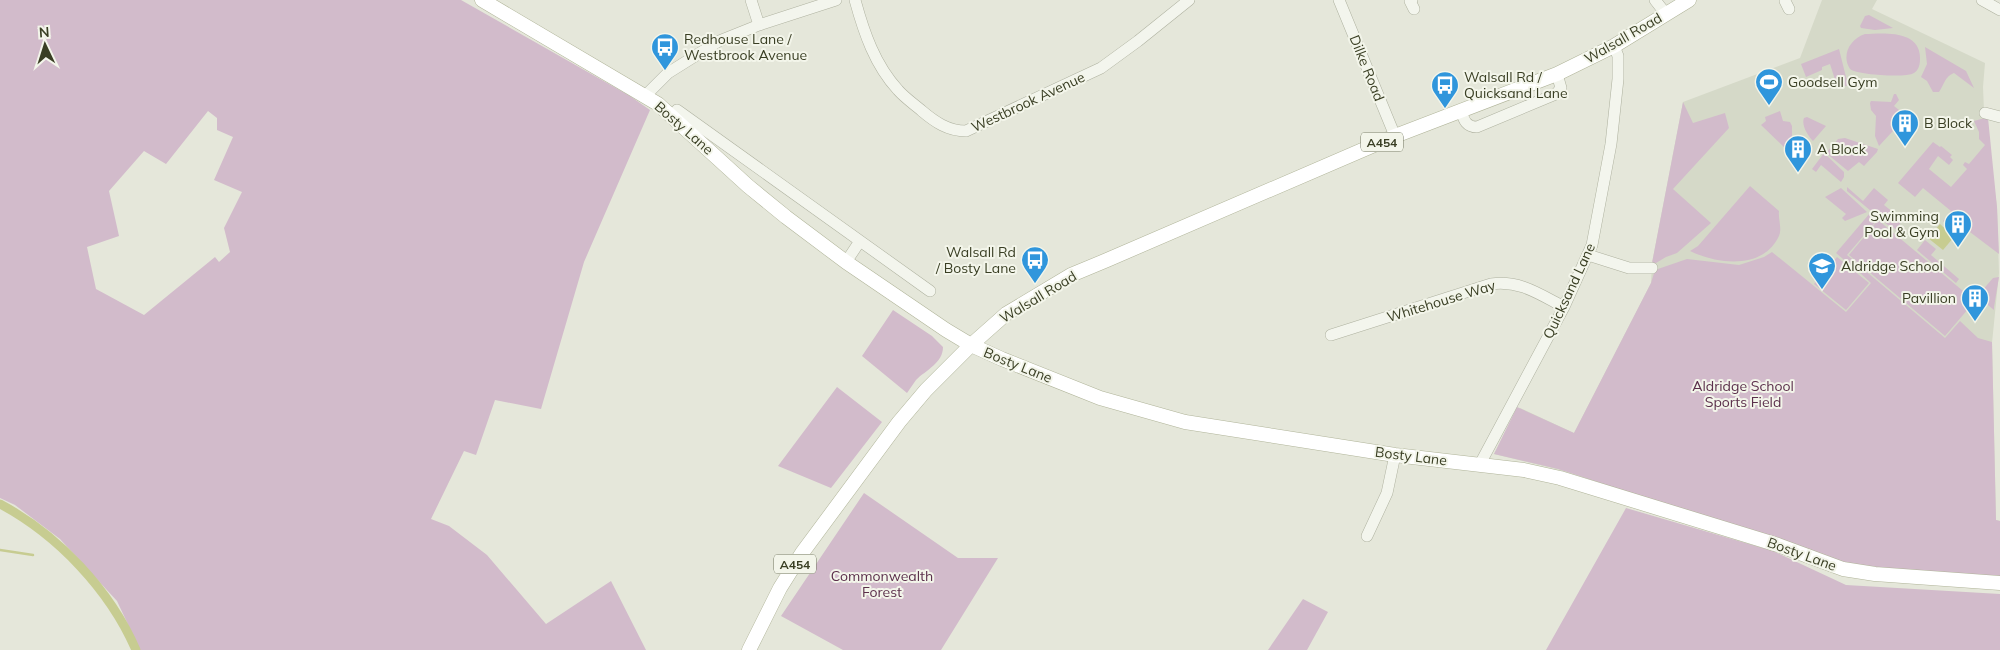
<svg xmlns="http://www.w3.org/2000/svg" width="2000" height="650" font-family="Mulish,sans-serif">
<rect width="100%" height="100%" fill="#e5e7da"/>
<path fill="#d5d9c8" d="M1822,0h55l-5,9 113,54 -2,24 1,24 13,96 2,66 -7,70 4,177 4,1v55l-506,-122 26,-46 54,25 77,-150 1,-20 31,-161 117,-44z"/>
<path fill="#d2bbcb" fill-rule="evenodd" d="M0,0h461l169,96 20,14 -66,152 -43,147 -46,-9 -19,55 -12,-4 -33,68 18,7 38,29 59,69 65,-43 35,69h-506l-23,-49 -57,-62 -45,-34 -15,-7zM208,111l9,7v12l16,7 -19,43 28,12 -18,36 6,24 -11,10 -4,-5 -71,58 -48,-26 -9,-42 32,-11 -10,-45 35,-40 22,13z
M1869,15l24,13 -18,2 -14,-2 -1,-2 5,-10z
M1865,34c20,-1 56,-4 55,25 0,5 -1,11 -6,14 -7,5 -57,2 -64,-4 -9,-14 0,-30 15,-35z
M1925,47l41,24 8,17 -20,-15c-9,3 -10,12 -15,19h-6l-6,-11 -6,-4 6,-13z
M1839,49l9,36 -10,4 -8,-25 -8,3v3l-16,7 -5,-13z
M1894,94h2l3,6 -5,6 5,4v3l6,5 -26,28 -4,-10 1,-20 -5,-6 -1,-7 1,-2 20,1z
M1683,102l10,21 32,-10 4,15 -56,61 38,34 -34,30 -11,4 -10,6h-4z
M1780,111l3,10 7,1 2,4v14l-8,7 -23,-22 5,-4 -1,-4z
M1807,117l19,9 -13,15c-5,-5 -12,-16 -9,-23z
M1985,118h3l9,89 2,47 -41,-31 -6,6 -9,-8 8,-10 -28,-23 -8,9 -17,-14 35,-41 7,5 1,-1 11,9 -2,2 3,3 -4,5 -11,-9 -9,13 22,18 16,-18 -4,-4 2,-3 4,2 16,-19 -6,-6v-7l-5,-11z
M1845,138l33,11 -1,3 -13,14 -5,-4 -11,9 -22,-18 12,-14z
M1824,153l20,19v5l-3,5 -20,-17 -5,7 -4,-3z
M1750,186l29,25c-1,9 4,19 -1,27 -17,32 -61,26 -88,13l8,-5z
M1847,187l16,14 11,-13 14,12 -4,5 19,15 -4,5 8,6 -3,4h-4l-4,-3v-3l-7,-3 -42,-35z
M1841,188l26,24 -22,9 -3,-3 4,-4 -21,-17z
M1870,213l8,6 -31,36 14,11 -4,5 -21,-18z
M1878,220l97,81 -30,35 -96,-81z
M1925,240l11,9 -5,6 28,24 -3,4 -39,-33z
M1772,252l74,60 25,-29 -12,-11 3,-4 83,70 15,-17 18,17 14,4 4,178 4,1v55l-92,-5 -63,-8 -287,-94 -64,-15 23,-47 57,26 77,-150 4,-13 32,-11 52,6 25,-8z
M1837,257l32,26 -23,27 -32,-26z
M1999,277l-5,30v3l-11,-9 -3,-8 13,-15z
M893,310l39,26 11,11c0,16 -17,23 -27,33 -3,4 -6,9 -9,13l-45,-37z
M837,387l45,35 -51,66 -53,-22z
M864,493l94,65h40l-57,92h-98l-62,-34z
M1626,508l147,43 73,34 154,9v56h-454z
M1303,599l25,13 -21,38h-39z"/>
<path fill="#c7cc91" d="M1940,224l14,13 -11,13 -15,-12z"/>
<g fill="none" stroke-linecap="round" stroke-linejoin="round">
<path stroke="#c7cc91" stroke-width="2.5" d="M0,550l33,5"/>
<path stroke="#c7cc91" stroke-width="9" d="M0,504c58,31 110,86 136,146"/>
<g stroke="#aeb19f" stroke-width="12">
<path id="minor" d="M751,0l8,25
M855,0c9,33 20,65 43,90 7,8 16,14 24,21 13,11 26,20 44,20l135,-63 37,-27 51,-41
M1339,0l56,136
M1412,0l-2,1 4,8
M1655,0l11,14
M1982,0l18,10
M1785,1l4,8
M645,96l23,-23 51,-32 40,-16 77,-25
M677,110l253,181
M1461,111c3,9 5,16 16,16l79,-33 5,-6 -4,-14
M1985,113l15,4
M1588,255l41,13h23
M846,262l14,-21
M1331,335l160,-51c29,-4 48,10 73,23
M1480,464l84,-157 28,-62 19,-101 7,-65v-23l-4,-10
M1367,536l20,-43 8,-38"/>
</g>
<g stroke="#b0b499" stroke-width="15">
<path id="major" d="M482,0l176,104 90,82 38,31 60,45 100,68 25,15 31,14 98,39 85,24 210,33 129,15 36,8 218,67 65,24 32,5 125,9
M749,650l31,-62 22,-35 97,-131 27,-32 45,-45 35,-31 65,-39 36,-15 288,-124 162,-62 57,-28 75,-46"/>
</g>
<use href="#minor" stroke="#f3f5ed" stroke-width="11"/>
<use href="#major" stroke="#fff" stroke-width="14"/>
</g>
<defs>
<g id="bus-pin" transform="scale(1.4375)"><path d="M0 17L-7.5 6A9.5 9.5 0 1 1 7.5 6Z" fill="#3096dc" stroke="#f3f5ea"/><path d="M-5-6H5V4H4V6H2V4H-2V6H-4V4H-5ZM-3.5-4V0h7V-4ZM-3.5 1.2v1.5H-2V1.2ZM2 1.2v1.5H3.5V1.2Z" fill="#fff"/></g>
<g id="stadium-pin" transform="scale(1.4375)"><path d="M0 17L-7.5 6A9.5 9.5 0 1 1 7.5 6Z" fill="#3096dc" stroke="#f3f5ea"/><path d="M0-5a6.5 5 0 1 0 0 10a6.5 5 0 1 0 0-10ZM-3.5-1.8h7v3.6h-7Z" fill="#fff"/></g>
<g id="building-pin" transform="scale(1.4375)"><path d="M0 17L-7.5 6A9.5 9.5 0 1 1 7.5 6Z" fill="#3096dc" stroke="#f3f5ea"/><path d="M-4-6H4V6H1V3H-1V6H-4ZM-2.5-4.3h1.7v1.8h-1.7ZM.8-4.3h1.7v1.8H.8ZM-2.5-1h1.7V.8h-1.7ZM.8-1h1.7V.8H.8Z" fill="#fff"/></g>
<g id="school-pin" transform="scale(1.4375)"><path d="M0 17L-7.5 6A9.5 9.5 0 1 1 7.5 6Z" fill="#3096dc" stroke="#f3f5ea"/><path d="M0-5L7-2L0 1L-7-2ZM-4 1L0 2.5L4 1V4Q0 6-4 4Z" fill="#fff"/></g>
</defs>
<g fill-rule="evenodd">
<use href="#bus-pin" x="665" y="47"/>
<use href="#stadium-pin" x="1769" y="82"/>
<use href="#bus-pin" x="1445" y="85"/>
<use href="#building-pin" x="1905" y="123"/>
<use href="#building-pin" x="1798" y="149"/>
<use href="#building-pin" x="1958" y="224"/>
<use href="#bus-pin" x="1035" y="260"/>
<use href="#school-pin" x="1822" y="266"/>
<use href="#building-pin" x="1975" y="298"/>
</g>
<g text-anchor="middle" dominant-baseline="central" stroke-width="4" stroke-linejoin="round" paint-order="stroke">
<g fill="#f3f5ea" stroke="#71755f" stroke-width="1">
<rect x="1361" y="132.5" width="42" height="19" rx="4"/>
<rect x="774" y="554.5" width="42" height="19" rx="4"/>
</g>
<g font-size="12" font-weight="bold" fill="#393e23">
<text x="1382" y="142">A454</text>
<text x="795" y="564">A454</text>
</g>
<g font-size="14" fill="#393e23" stroke="#f3f5ea">
<text transform="translate(1623 38) rotate(-30)">Walsall Road</text>
<text transform="translate(1367 68) rotate(68)">Dilke Road</text>
<text transform="translate(1028 102) rotate(-25)">Westbrook Avenue</text>
<text transform="translate(684 128) rotate(41)">Bosty Lane</text>
<text transform="translate(1569 291) rotate(-65)">Quicksand Lane</text>
<text transform="translate(1038 297) rotate(-31)">Walsall Road</text>
<text transform="translate(1441 301) rotate(-17)">Whitehouse Way</text>
<text transform="translate(1018 365) rotate(22)">Bosty Lane</text>
<text transform="translate(1411 456) rotate(7)">Bosty Lane</text>
<text transform="translate(1802 554) rotate(20)">Bosty Lane</text>
</g>
<g font-size="14" fill="#393e23" stroke="#f3f5ea" text-anchor="start">
<text x="684" y="39">Redhouse Lane /<tspan x="684" dy="16">Westbrook Avenue</tspan></text>
<text x="1464" y="77">Walsall Rd /<tspan x="1464" dy="16">Quicksand Lane</tspan></text>
<text x="1788" y="82">Goodsell Gym</text>
<text x="1924" y="123">B Block</text>
<text x="1817" y="149">A Block</text>
<text x="1939" y="216" text-anchor="end">Swimming<tspan x="1939" dy="16">Pool &amp; Gym</tspan></text>
<text x="1016" y="252" text-anchor="end">Walsall Rd<tspan x="1016" dy="16">/ Bosty Lane</tspan></text>
<text x="1841" y="266">Aldridge School</text>
<text x="1956" y="298" text-anchor="end">Pavillion</text>
</g>
<g font-size="14" fill="#5b2f4b" stroke="#f3f5ea">
<text x="1743" y="386">Aldridge School<tspan x="1743" dy="16">Sports Field</tspan></text>
<text x="882" y="576">Commonwealth<tspan x="882" dy="16">Forest</tspan></text>
</g>
</g>
<g transform="translate(45 45) rotate(356)" stroke="#f3f5ea" stroke-width="4" paint-order="stroke">
<path d="M0-4L9 19L0 12L-9 19Z" fill="#393e23"/>
<text y="-8" font-size="14" font-weight="bold" text-anchor="middle" fill="#393e23">N</text>
</g>
</svg>
